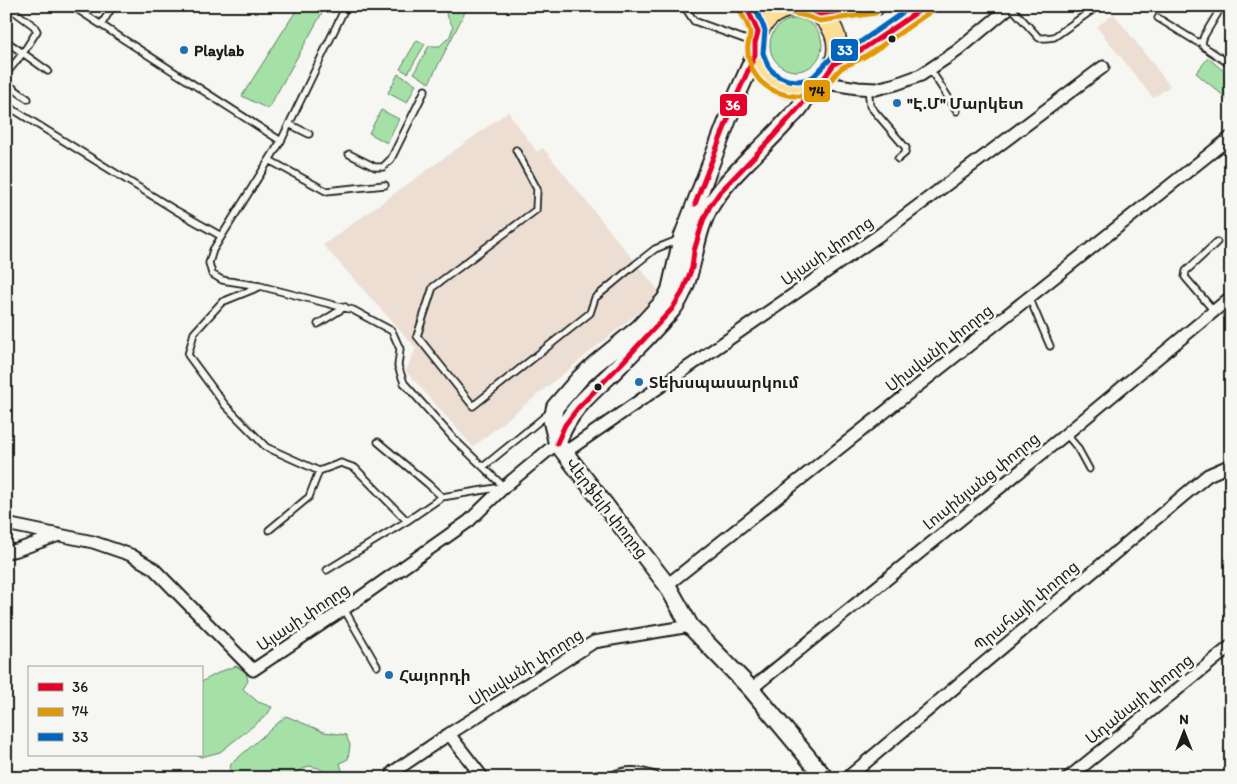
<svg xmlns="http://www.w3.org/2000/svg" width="1237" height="784" font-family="Itim,'Noto Sans Armenian',sans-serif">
<rect width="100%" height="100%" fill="#f6f6f2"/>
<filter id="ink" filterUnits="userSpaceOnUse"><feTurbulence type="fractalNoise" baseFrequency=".02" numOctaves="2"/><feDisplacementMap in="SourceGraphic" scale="10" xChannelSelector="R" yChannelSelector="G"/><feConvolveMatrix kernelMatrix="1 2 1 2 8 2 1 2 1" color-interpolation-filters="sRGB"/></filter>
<g filter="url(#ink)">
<path fill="#ecded2" d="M1114,14l56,72 -17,12 -56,-71z
M508,112l29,40 6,-4 118,146 -188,153 -67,-76 10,-23 -93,-103z"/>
<path fill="#a5e1a7" stroke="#607e62" d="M299,6h27l-58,103 -26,-13z
M450,6h18l-39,77 -15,-10 15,-27h11l10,-10 3,-9 -7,-13z
M770 45a26 26 0 1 1 52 0a26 26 0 1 1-52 0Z
M417,40l8,4 -17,29 -8,-4z
M1208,58l23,19v25l-35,-29z
M398,74l18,10 -9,19 -19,-10z
M381,110l18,9 -12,24 -18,-10z
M236,666l10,6 2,9 -5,8 15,13 14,5 -5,8 -47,37 -19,5 -4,-2h4v-73l21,-11z
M286,716l38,16 22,3 4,10 -2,14 -8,4 4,15h-13l-12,-10 -10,-2 -24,12h-57l3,-14z"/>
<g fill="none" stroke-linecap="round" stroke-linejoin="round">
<g stroke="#1c1c1c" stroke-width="9">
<path id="lane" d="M72,6l209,135
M346,6l-65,135 -68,109 -4,13 3,11 10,6 38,6 93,24 39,21 8,18 -2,17 6,17 50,56 50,48
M684,6l10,15 61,22
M1222,6l-18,30 -2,6 1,4 28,19
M1011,7l28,31h7l8,-1 44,-31
M1158,18l39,24h5
M101,25l12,-19
M6,41l42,30
M930,69l27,42
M6,74l17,-21 14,-22 -3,-5 -27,-20
M6,83l22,16
M868,88l2,18 36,42 -1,5 -7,6
M6,105l169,105 46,26
M289,124l20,10
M516,150l21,39 -1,21 -103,77 -16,49 56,70 117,-93 5,-15 41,-34 19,-15 25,-10
M349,154l26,13h8l8,-8 34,-69
M269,160l57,31 59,-6
M259,287l-37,15 -28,31 -6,22 37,50 41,42 53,24 22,-8 14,5 52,53
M1029,297l21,49
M1214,311l-29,-34 1,-6 31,-29
M318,324l27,-17
M1066,434l11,13 12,22
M378,442l50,42 14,13
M483,467l66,-54
M269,530l40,-33 10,-26
M327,570l80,-49 35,-24 60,-10
M344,609l33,57"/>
</g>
<g stroke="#1c1c1c" stroke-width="15">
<path id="street" d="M819,82l39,6 18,1 20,-5 25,-9 36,-24 54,-45
M564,453l314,-217 225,-169
M6,524l87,18 38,13 22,13 100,102 91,-61 125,-88 35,-34 53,-44
M6,552l11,-2 42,-15
M667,585l564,-448
M751,689l315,-255 165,-137
M449,734l34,44
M393,772l56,-38 145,-92 96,-16
M613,778c14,-7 27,-5 41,0
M847,778l361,-303 23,-10
M1068,778l163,-132"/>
</g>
<g stroke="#1c1c1c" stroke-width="20">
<path id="secondary" d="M755,55l-17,38 -44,114 -12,31 -12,52 -5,10 -26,28 -44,36 -15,14 -25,29 -3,15 5,21 110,142 23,41 61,63 74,89
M557,443c3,-6 5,-12 8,-17 12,-24 38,-43 56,-62 17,-17 34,-35 50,-53 25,-30 20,-73 40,-106 19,-31 50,-55 74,-82 5,-6 13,-12 17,-19 4,-6 6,-12 9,-18"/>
</g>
<g stroke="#1c1c1c" stroke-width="22">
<path id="primary" d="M746,6l12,26
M755 48a41 41 0 1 1 82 0a41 41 0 1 1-82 0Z
M820,14l55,-8
M834,64l29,-15 63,-43"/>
</g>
<use href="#lane" stroke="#f6f6f2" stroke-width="5.5"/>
<use href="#street" stroke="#f6f6f2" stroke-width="11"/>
<use href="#secondary" stroke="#f6f6f2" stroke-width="16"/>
<use href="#primary" stroke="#fcde96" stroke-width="19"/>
<g stroke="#f6f6f2" stroke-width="9">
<path id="bus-1" d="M795,6l13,3 12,5 53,-8
M695,204l43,-111 17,-38v-12l3,-11 -12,-26
M557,443l8,-18 13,-17 43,-44 51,-55 10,-16 10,-25 2,-17 9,-30 7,-15 10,-14 50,-52 32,-36 9,-18 14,-9 9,-13 29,-15 63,-43"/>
</g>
<g stroke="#f6f6f2" stroke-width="9">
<path id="bus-2" d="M739,9c3,6 11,18 11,24 0,4 -1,8 -2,12 -1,10 2,20 7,29 13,21 46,29 67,15 9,-6 13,-17 21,-22 8,-4 17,-7 24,-12 22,-13 42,-29 63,-43
M792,13l14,3 14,5 56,-8"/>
</g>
<g stroke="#f6f6f2" stroke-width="9">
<path id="bus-3" d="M754,6l11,24 -2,23 5,13 3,4 7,6 10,4 10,1 11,-2 5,-3 18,-19 27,-14 53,-37"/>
</g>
<use href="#bus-1" stroke="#e4002b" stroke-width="5"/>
<use href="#bus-2" stroke="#e19803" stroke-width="5"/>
<use href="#bus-3" stroke="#0065bd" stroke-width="5"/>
</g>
</g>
<g fill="#1c1c1c" stroke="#f6f6f2" stroke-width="2">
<circle cx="892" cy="39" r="4.5"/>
<circle cx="598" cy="387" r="4.5"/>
</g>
<g fill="#1f6fb2" stroke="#f6f6f2" stroke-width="2">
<circle cx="184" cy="50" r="5"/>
<circle cx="897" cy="103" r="5"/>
<circle cx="639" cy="382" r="5"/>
<circle cx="389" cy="675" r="5"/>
</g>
<g text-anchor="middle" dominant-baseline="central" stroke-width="5" stroke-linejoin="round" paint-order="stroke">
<g font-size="16" font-weight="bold" fill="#1c1c1c" stroke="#f6f6f2" text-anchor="start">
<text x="194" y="50">Playlab</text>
<text x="907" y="103">"Է.Մ" Մարկետ</text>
<text x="649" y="382">Տեխսպասարկում</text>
<text x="399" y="675">Հայորդի</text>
</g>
<g font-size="16" fill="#1c1c1c" stroke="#f6f6f2">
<text transform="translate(827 251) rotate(-35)">Այասի փողոց</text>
<text transform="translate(939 348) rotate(-38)">Սիսվանի փողոց</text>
<text transform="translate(981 481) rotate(-39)">Լուսինյանց փողոց</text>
<text transform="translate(607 508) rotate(52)">Վերֆելի փողոց</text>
<text transform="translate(1026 606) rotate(-40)">Պրահայի փողոց</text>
<text transform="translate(303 617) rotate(-34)">Այասի փողոց</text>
<text transform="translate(526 667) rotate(-32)">Սիսվանի փողոց</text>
<text transform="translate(1139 699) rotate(-39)">Ադանայի փողոց</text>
</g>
</g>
<g stroke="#f6f6f2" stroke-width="2">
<rect x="830" y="38" width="29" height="24" rx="5" fill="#0065bd"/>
<rect x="803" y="79" width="28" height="24" rx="5" fill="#e19803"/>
<rect x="719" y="93" width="29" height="24" rx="5" fill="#e4002b"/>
</g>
<g font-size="14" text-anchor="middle" font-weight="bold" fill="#fff">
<text x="845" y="55">33</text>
<text x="733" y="110">36</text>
</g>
<g font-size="14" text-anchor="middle" font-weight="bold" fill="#111">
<text x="817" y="96">74</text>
</g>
<rect width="1237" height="784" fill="none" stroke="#f6f6f2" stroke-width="25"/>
<rect x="12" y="12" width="1212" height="759" fill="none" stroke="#1c1c1c" stroke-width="2" filter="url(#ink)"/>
<rect x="28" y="666" width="175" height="90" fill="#f6f6f2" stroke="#9f9f9c"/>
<rect x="38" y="683" width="25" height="8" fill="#e4002b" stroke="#9f9f9c"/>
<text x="72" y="692" font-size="15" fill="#1c1c1c">36</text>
<rect x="38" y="708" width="25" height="8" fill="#e19803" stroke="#9f9f9c"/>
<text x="72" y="716" font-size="15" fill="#1c1c1c">74</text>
<rect x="38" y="733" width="25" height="8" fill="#0065bd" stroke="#9f9f9c"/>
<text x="72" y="742" font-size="15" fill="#1c1c1c">33</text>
<g transform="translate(1184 732)" stroke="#f6f6f2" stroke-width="4" paint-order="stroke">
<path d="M0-4L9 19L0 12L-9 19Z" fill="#1c1c1c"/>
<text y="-8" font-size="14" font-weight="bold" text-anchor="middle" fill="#1c1c1c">N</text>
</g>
</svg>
